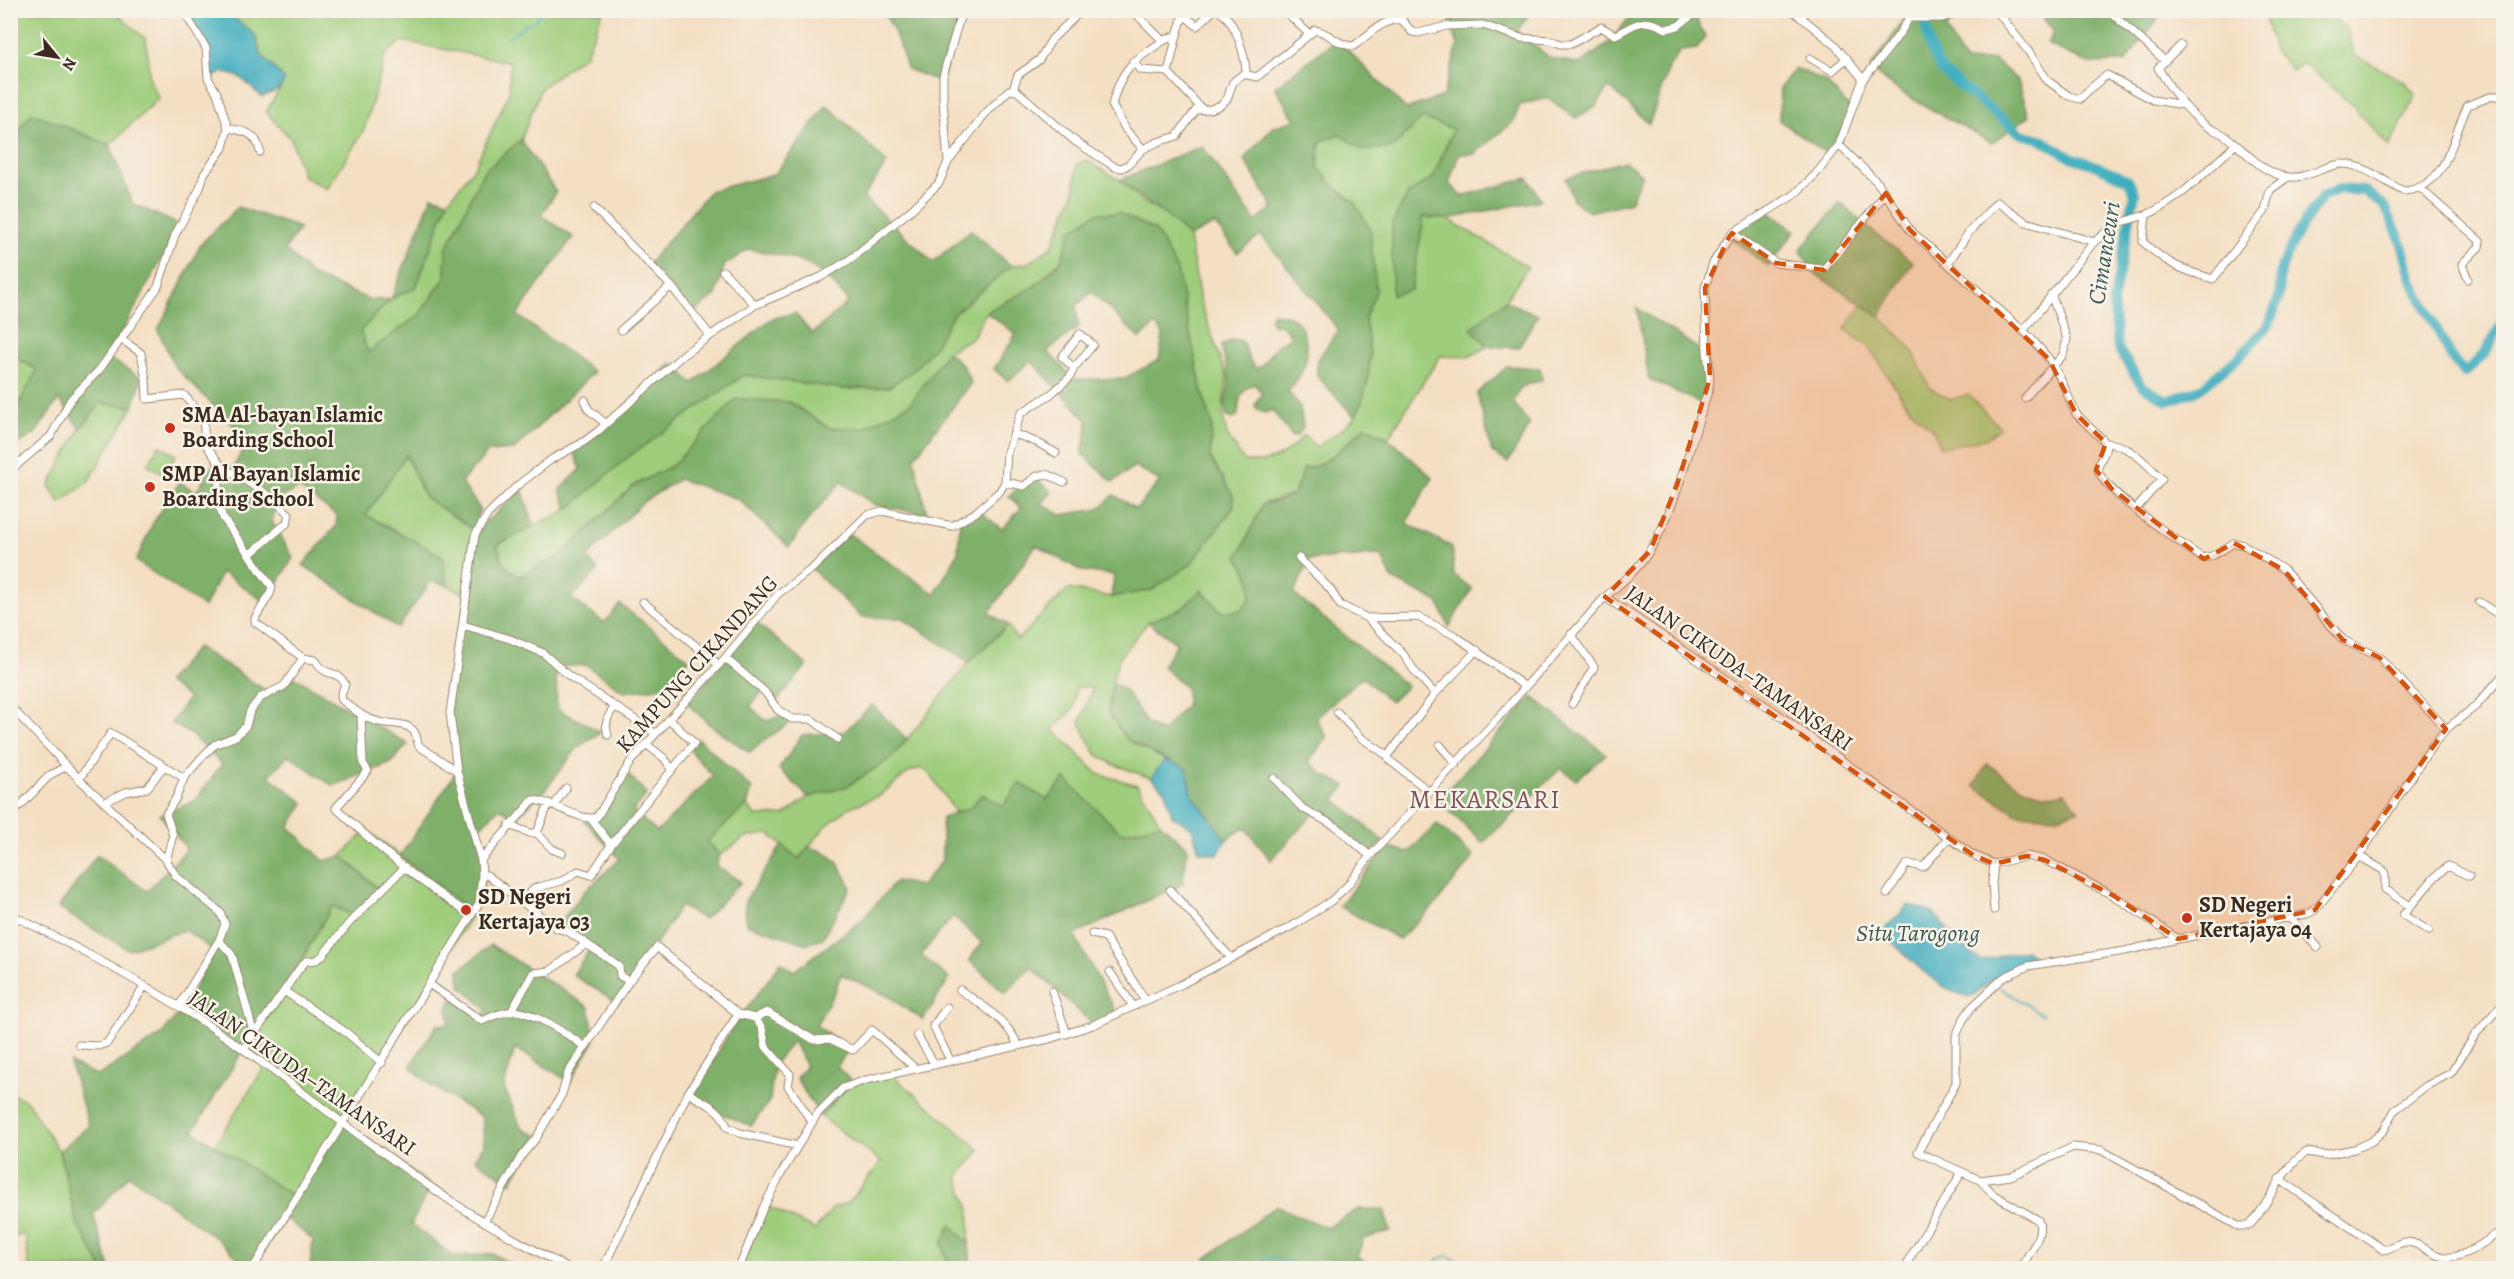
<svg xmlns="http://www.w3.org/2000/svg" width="2514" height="1279" font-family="Alegreya,serif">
<rect width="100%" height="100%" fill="#f7f3e8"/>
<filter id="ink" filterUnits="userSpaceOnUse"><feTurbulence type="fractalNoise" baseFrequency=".0167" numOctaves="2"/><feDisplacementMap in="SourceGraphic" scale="12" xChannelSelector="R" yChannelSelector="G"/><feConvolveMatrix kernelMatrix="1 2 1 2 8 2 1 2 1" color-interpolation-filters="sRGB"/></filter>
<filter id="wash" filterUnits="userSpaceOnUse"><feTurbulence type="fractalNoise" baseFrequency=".008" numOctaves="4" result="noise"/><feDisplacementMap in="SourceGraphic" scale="24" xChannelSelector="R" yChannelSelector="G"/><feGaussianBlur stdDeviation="1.35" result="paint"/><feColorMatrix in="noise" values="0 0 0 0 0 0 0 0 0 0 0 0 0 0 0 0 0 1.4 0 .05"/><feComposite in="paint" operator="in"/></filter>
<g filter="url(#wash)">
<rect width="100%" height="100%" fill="#f4dfc3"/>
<path fill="#9fcd7b" stroke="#6d7c4c" stroke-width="1.5" d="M11,11h103l32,28 4,42 9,17 -49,47 -78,-32 -21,27z
M225,11h378l-17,43 -45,34 -20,52 -37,31 -38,79 -1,28 -26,37 -51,38 -8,-22 31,-32 25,-12 32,-86 26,-33 35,-75 1,-31 -108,-21 -16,13 -22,76 -37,59 -24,-13 -12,-37 -25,-27 19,-32 -24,-25 -6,-20z
M2263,11h67l3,8 14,12 8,24 50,27 11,13 -27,52 -38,-43 -48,-41 -10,8 -19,-20z
M1422,118l31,11 -20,49 -25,16 3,96 13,-73 24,2 80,48 -23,34 -34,27 17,18 -20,11 -28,-1 -52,82 -23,-12c-14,14 -41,43 -61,42l-10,26 -31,10 -25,53 12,22 1,19 -10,12 -19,2 -21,-22 -18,18 -35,14 -29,36 -7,25 -4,29 19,28 38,20 -14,18 -38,-14 -17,-10 -16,-31 13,-36h-17l-2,21 -21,21 45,45 39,11 24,39 -40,9 -56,-53 -18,20 -92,12 -25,-38 -9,-6 -12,4 -30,24 -29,11 -25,20 -26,32 -30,-25 -23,3 -26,18 -13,-14 40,-36 9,11 29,-1 23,-18 38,-10 47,-30 76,-95 39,-37 9,15 51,-51 43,8 42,-7 80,-95 -23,-38 2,-32 -10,-33 -25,-122 -106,-39 -10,30 -26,25 -49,26 -13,25 -26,15 -37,52 -46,24h-35l-40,-26 -53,-3 -63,66 -40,21 -71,69 -43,22 -16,-14 -6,-18 71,-36 60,-52 116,-82 100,14 45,-2 26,-18 21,-25 17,-30 58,-48 17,-3 23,-15 23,-55 3,-29 9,-4 34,20 22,21 33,20 14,16 11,64 27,77 -5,35 5,22 17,26c27,5 43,-7 60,-26l12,12 21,-14 18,-16 7,-16 8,-47 -5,-36 11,-28 -22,-88 -19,-15 -17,-19 2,-26 19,-8 24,16 29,-2z
M1862,305l18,11 32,33 18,39 21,12 17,-6 32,34 -13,10 -46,10 -8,-18 -25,-23 -39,-60 -24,-18z
M10,354l27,16 -17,32 -9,2z
M101,403l32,4 -45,75 -28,21 -11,-17 31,-57z
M159,445l17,10 -12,19 -16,-9z
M405,454l20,43 49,33 -7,65 -20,-10 -5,-29 -76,-41z
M367,830l106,83 -177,286 -81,-54 51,-80 -21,-18 28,-38 59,-103 47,-17 -37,-33z
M892,1075l88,75 -22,27 12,34 -1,33 -18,-19 -9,18 7,25h-211l29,-62 48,24 18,-22 15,-5 33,-41 -61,-46 32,-34z
M10,1093l17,8 32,50 18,72 25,45h-73l-4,-34 -14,4z"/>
<path fill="#7fb06b" stroke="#5d6d44" stroke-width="1.5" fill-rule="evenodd" d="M883,11h79l-20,71 -34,-12 -14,-39z
M1409,11h123l-15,20 33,27 30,6 31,-23 23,-30h69l-6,9 8,17 -8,12 -17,2 -10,14 -21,59 -40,-37 -13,19 -20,12 -28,-20 -28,7 -7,17 -39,32h-15l-10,29 13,13 66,-18 13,22 -93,19 -24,-2 -13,73 -19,5v-72l16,-29 25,-16 20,-49 -31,-11 -30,30 -29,2 -24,-16 -19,8 -2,26 17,19 19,15 16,27 6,62 -11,27 5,36 -2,25 -6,22 -7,16 -38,-41v-16l22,-30 -78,-95 -24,18 -22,-29 -26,13c-20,-22 -47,-37 -69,-57l82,-34 54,76 17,-15 -29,-48 29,-32 22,-7 -20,-33 62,-48 69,70 37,-13 15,-51 -10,-31z
M1910,11h50l-14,18 19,33 30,-2 23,21 11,35 -37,27 -90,-50 -32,-24z
M2038,11h126l-39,51 -37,1 -41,-19 7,-12z
M1795,68l31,14 25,27 -11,33 -14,11 -47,-33 1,-32z
M827,105l60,58 -24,34 70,65 38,-32 40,36 -58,48 -17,30 -21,25 -26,18 -45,2 -100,-14 -116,82 -60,52 -8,-19 21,-21 -9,-21 26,-15 74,-70 21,20 78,-64 24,-6 17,21 36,-32c-28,-41 -53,-44 -100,-53l-24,17 -8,29 -23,18 -44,-50 61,-72 65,-17z
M32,113l78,32 23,59 47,21 -72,133 34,20 -9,29 -32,-4 -21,26 -21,-30 -24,35 -24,14v-44l9,-2 17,-32 -27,-16 1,-214z
M521,140l35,52 -15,23 32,22 -56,78 77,57 -80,78 -26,2 -27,30 19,27 -6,20 19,-13 29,-27 12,37 -37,19 6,18 16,14 43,-22 71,-69 40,-21 63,-66 53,3 40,26h35l46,-24 37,-52 15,12 9,19 -57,75 13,56 -52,-9 -34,-23 -33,38 -19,27 -51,-48 -59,-20 -36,23 -56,55 11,14 -27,27 33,25 16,-19 69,55 -24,28 -41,5 -38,-27 -30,2 1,42 44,23 -23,15 -36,47 -26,23 -17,-9 -23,23c8,27 13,58 -3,82l-73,-57 58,-87 -8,-59 17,-115 7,-65 -49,-33 -19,-42 -40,60 76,41 5,29 -16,-4 -33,47 -95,-63 33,-39 1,-10 -38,-28 -16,9 -12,23 22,38 -27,45 -44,-31 -18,35 -68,-46 17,-38 27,-41 16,10 20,-32 16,9 17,-28 -74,-74 -17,-37 43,-86 37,-37 62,21 -15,22 28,26 57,24 21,-1 41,-103 16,5 -32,86 -25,12 -31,32 8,21 51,-37 26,-37 1,-28 38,-79z
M1625,161l17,14 -12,27 -41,10 -16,-12 -7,-22z
M1840,203l37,32 36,27 -33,54 -65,-42 -15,-24z
M1769,212l26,19 -27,36 -38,-30z
M1096,213h24l36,18 21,39 25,122 10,33 -2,32 23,38 1,12 -44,58 -38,25 -41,7 3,-22 -32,-4 -46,-26 -47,68 19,12 -39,37 -67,-44 -41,-1 -50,-49 38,-34 86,60 23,-41 2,-33 19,-9 23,18 19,-21 -12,-12 23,-21 20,17 -10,12 19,11 38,-6 15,-14 22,14 24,-28 -25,-15 -22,16 -31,-28 6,-33 -57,-60 -23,20 -14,-12 22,-35 -30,-22 49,-26 26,-25 10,-30zM1092,292l48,47 15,-14 8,9 -4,26 -36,19h-49l-27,-28 32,-24 -3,-21z
M1505,301l33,14 -20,33 -30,-2 -17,-18z
M1637,308l69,46 3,23 -7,27 -53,-25z
M1273,313l16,3 9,6c15,27 10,48 -10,69l12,16 3,20 -6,9h-5l-20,-26 -7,3 -8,-3 -2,-5 7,-12 -8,-9c-15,6 -15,16 -16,31l-6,4 -6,-3c-4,-11 2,-22 3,-33 0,-9 -6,-26 -7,-38l11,-6 9,2 9,22 5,5 5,-1 15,-21 15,-9 -4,-7 -7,-6 -7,1 -3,-5z
M1508,366l32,2 2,12 -21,7 -8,15 17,22 -22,39 -16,-11 -15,-59z
M1365,426l23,12 45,40 -27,45 46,24 2,28 18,14 -23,38 -11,-25 -46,-23 -11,-24 -72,5 -15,34 113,92 -16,16 -29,-25 -46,41 11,19 -18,24 13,13 24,12 -11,13 48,42 -14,16 -53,-46 -45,49 -26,-33 -19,13 -34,-46 -6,-25 -59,-29 -19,-28 4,-29 13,7 22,34 15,8 25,-28 -1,-16 -24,-22 15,-22 -29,-22 35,-14 18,-18 21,22 19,-2 10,-12 -1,-19 -12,-22 25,-53 19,-4 12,-6 10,-26c20,1 47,-28 61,-42z
M756,622l51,43 -30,36 -14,-10 -13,15 16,15 15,-5 8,7 -40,29 -38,-26 -23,-22z
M197,647l76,48 21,-18 114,67 -17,19 -58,23 -45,-31 -19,21 35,27 -15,24 35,34 18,-5 37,34 -23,26 -24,-10 -59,104 -28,37 -52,84 103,67 47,-75 89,63 -21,38 42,32 40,-2 24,14h-207l3,-28 -28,-22 -32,50h-4l-33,-30 -87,-63 -36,40 17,53h-8l-25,-45 -18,-72 30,-25 -19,-63 28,13 62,-40 27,-33 27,-52 -29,-21 -56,20 -71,-42 39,-53 50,36 40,-42 -27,-34 35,-14 27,-37 -32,-30 -19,-11 18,-25 -22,-16z
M1532,697l74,57 -30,26 -15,-12 -78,75 -45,-43z
M872,705l35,34 -14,18 -47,30 -38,10 -29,-28 23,-34 42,-3z
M699,739l53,50 -5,16 -40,36 13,14 -4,11 25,16 -37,37 -24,-13 -62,97 -45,-28 18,-28 -33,-22 25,-32 37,-34 -36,-38 27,-20 15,-29 21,22 -14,17 24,21 56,-56 -23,-26z
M1987,764c23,15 48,38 78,28l14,18 -22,7 -40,-3 -43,-28z
M1065,779l56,54 40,-9 27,24 -6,36 -108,51 43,79 -22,12 -64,-59 -26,26 -36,-33 13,-17 -29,-27 -32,39 28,24 -26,41 -37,-25 -45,-21 -7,19 -18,32 33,24 -12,18 15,15 -32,34 -24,-38 10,-12 -13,-25 -19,23 -4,36 -19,26 -61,-26 42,-71 49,-67 13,9 68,-51 34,-39 25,5 21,-25v-44l28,-9 12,-14 21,12 17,-23 27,17z
M1437,824l37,33 -39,48 -36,34 -60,-33 48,-60 21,7z
M782,845l17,14 9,-12c27,6 31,16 43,40l-28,51 -16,6 -61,-20 -1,-23z
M491,945l98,62 6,33 -25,42 -55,-34 -11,39 17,40 17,9 -27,47 -36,-24 9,-14 -2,-28 -52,-32 -20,-19 27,-41 13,-1 -3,-15 6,-10 28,16 6,-5 -27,-25 -1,-15z
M1276,1206l51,22 31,-19h26l6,22 -27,8 -6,18 19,11h-161l-10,-9z
M951,1225l18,19 2,24h-22l-7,-25z"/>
<path fill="#41adbf" stroke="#3e6c6e" stroke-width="1.5" d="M185,11h40l30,24 6,20 24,25 -7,10 -16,7 -22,-20 -17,-5 -14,8v-30z
M1165,760l22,9 5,25 34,46 -8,15 -19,-4 -7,-23 -20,-12 -7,-25 -14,-13z
M1909,905l24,7 23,28 25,21 44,-11 8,6v5l-40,18 -20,17c-26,3 -68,-41 -86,-59l-1,-10z"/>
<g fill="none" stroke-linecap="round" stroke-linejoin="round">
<path stroke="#41adbf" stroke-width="1.5" d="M507,37c11,-2 13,-13 27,-16l9,-11
M2000,988l43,27
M1257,1268v-5l13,-6 35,11
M1376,1268l30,-6 5,6
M1432,1268l6,-9 11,-3 23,12"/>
<path stroke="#41adbf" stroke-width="10" d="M1934,10l-9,14 5,24 12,23 79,63 20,5 27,17 24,8 36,16 7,13 -22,109 5,46 24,38 26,15 32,-12 39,-32 30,-32 10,-28 2,-29 18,-38 23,-33 17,-8 26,2 21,17 15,33 12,42 39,75 13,15 20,-20 19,-34"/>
</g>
</g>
<g filter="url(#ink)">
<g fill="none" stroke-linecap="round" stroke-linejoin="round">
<g stroke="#988470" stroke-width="9">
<path id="minor" d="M183,10l23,38 2,30 9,15 11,35c17,3 29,5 32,24
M1132,10l31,31c-30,20 -42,27 -51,64l14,25 17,19
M1178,10l19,16 17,-16
M1217,10c18,7 29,47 29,64
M1268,10h5
M1284,10l25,24
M1996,10l32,41 20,30 21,15 11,3c3,-4 22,-21 27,-24l46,25 31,5
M2108,10l57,51
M1801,18l6,-8
M1910,18h32l26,-8
M1163,41l14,-6 6,-19 4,-6
M2181,45l-23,23c11,19 32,48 50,59 5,3 11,5 16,8 21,14 37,39 64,42 20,2 35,-11 53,-13 21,-1 44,18 62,27 45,-2 49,-55 65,-86l25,-9h11
M1810,58l22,13 15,-13
M1133,61l7,9 28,2 33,36
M1168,72l9,-37
M1863,79c14,-16 43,-49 49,-69
M1013,89l5,-14 21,-15 13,-21 30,-29
M1839,145l39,38 32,47 120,107 19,22 11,19 16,36 30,29c1,11 -8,18 -8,26 2,21 85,75 104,89l10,-2 22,-13 10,2 40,25 59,70 37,18 66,71
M2235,145c-28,25 -54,55 -89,70l-3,27c24,22 39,28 70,37l52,-68 5,-21 18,-13
M948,162l37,-48 24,-24 8,1 59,51 39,25 7,1 7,-4 14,-15 15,-7 19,-6 19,-26 15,-1 10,-4 6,-6 6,-17 10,-8 14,3 58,-47c15,2 22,16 39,16 13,-10 31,-29 48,-26l10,12 6,1 29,-7 36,-1 38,13 29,2 11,4h10l30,-17 14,8c22,-11 27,-19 51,-6l12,-3 21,-16
M2420,188l60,53 -1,6 -17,17 6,15
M594,208l77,78 39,49
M1732,233l44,30 45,6 4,-1 61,-75
M1948,263l21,-31 28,-30 29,20 68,20
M723,271l32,34
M621,330l50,-44
M2023,331l71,-89 22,-18 29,-9
M121,339l20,14 5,26 1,20 37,-4 19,22 2,26 16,23 -4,35 6,17 49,69 -2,7 -15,24v4l48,36 12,2c3,3 6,9 10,11 9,4 15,3 20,13l-4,11 1,5c12,9 22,19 37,22 10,3 29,-1 36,11 2,3 2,9 4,13l38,25
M2025,398l38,-43 4,-16 -16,-45
M585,400l3,9 17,14
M1015,434l21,8 20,11
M2106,443c24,1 40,21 56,36l-26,30
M221,466l46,28 22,20 -2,9 -37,31
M10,471l41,-35 20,-37 29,-30 58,-82 17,-52 25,-47 4,-14 19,-26 5,-20
M1005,482l19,4 13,-10 9,-2 18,8
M1299,558l31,31 10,16 27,13 51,-1 38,19 68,50
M1605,597c16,-14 34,-28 45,-47 28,-44 41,-111 59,-161l1,-11 -3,-26 -2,-64 8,-25 19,-30 62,-38 22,-21 23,-29 24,-66 -29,-35 -42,-34
M643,602l76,63
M2479,602l25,16
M1367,618l36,36 13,19 19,21 -47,62 1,4 41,32
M463,625l47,14 33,14 26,23 86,57
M1571,634l23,33 -22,37
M725,658l40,34 13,18 14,9h19l27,20
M1435,694l42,-44
M10,706l69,73 87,81 10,16 44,36 5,12 -6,16 -40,66
M1337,712l23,25 28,19
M361,715l2,48 5,8 -32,37c41,39 87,77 135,107
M608,735c-4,-13 0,-19 7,-29
M646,744l18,14 8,11
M1440,745l16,19
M1274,778l28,30 35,19 33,29
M79,779l32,-46 73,45
M105,802l21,-10 21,-4 17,-22
M555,804l11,-16
M10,811l11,-6 29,-30 17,-9
M509,825l21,8h7l15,16 10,4
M537,833l12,-30
M611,845l83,-102 -25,-24
M2359,856l24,14 2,4v15l25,17
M166,860l7,-25 -7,-21 10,-16 8,-20 18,-21 12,-12 22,-9 10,-10 4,-15 10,-13 24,-12 19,-28
M481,860l52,-60c20,1 49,23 64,17l34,-56 94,-103 53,-64 35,-26 54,-53 15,-4 70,15 23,-13 25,-22 5,-9 2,-30 14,-39 30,-19 19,-17 4,-9 19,-23 -13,-11 -18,23 12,11
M482,875h5l69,53 13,4 50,34 1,10 9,5
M1170,890l61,68
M1887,894l19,-29 4,-1 12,3 4,-3 22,-26
M521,901l14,-13 27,-7 16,-10 13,4 20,-30 -20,-26
M1994,910l-2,-27 2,-19
M10,914c81,40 160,83 233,135 72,51 140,107 214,156 35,23 73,42 110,63
M2290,918l28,29
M2429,931l-26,-16 31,-37 14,-12 21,10
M1092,934l13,3 40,63
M219,940l13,15 20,72 -4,11
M1110,972l23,34
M429,984l53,37c11,-5 20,-9 32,-10 17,0 57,25 71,36
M960,990c22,15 47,30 58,55
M284,991l63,42 35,30
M1052,991l15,43
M947,1007l-14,19 17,34
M511,1012l22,-39 17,-2 36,-27
M755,1018l7,10 4,19 24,27 -2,12 24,36
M917,1035l18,30
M79,1045l19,1 9,-3 37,-56
M244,1049l55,-80 7,-8 10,-1 5,-3 29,-35 55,-55
M688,1093c15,9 35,16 39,34l13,6 58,13
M2279,1179l105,71c8,-2 15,-8 22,-8 17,0 26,17 44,15 19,-1 38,-18 54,-28
M1980,1180l31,-4 62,-29 28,3 137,76h11c22,-23 29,-55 58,-74l17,3 30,-6 18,-8 12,-11 11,-20 31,-24 25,-13 24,-38 29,-33
M484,1222l38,-67 15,-18 25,-43 6,-21 61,-92 28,-34 81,67 17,4 12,-6 47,28 16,-1 23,11 19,-20 43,38
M253,1268l226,-365 3,-28 -1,-15 -24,-89 -7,-58 25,-178 13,-21 30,-29 34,-26 30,-16 15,-11 87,-78 71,-49 66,-28 28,-17 62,-50 28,-27 9,-21 -5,-62v-24l19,-66
M603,1268l85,-175 50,-79
M739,1268l24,-60 19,-36 36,-59 25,-25 23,-8 183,-41 44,-14 89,-41 112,-59 37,-24 16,-15 23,-30 126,-136 109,-123 177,120 191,138 21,9 33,-8 18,4 69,36 64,43 129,-25 8,-4 44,-54 73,-110 14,-17 30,-23 28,-32
M1914,1268l-6,-3v-4l54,-89
M2020,1268c8,-13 25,-33 18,-48l-44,-25 -14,-15 -62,-28 38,-69v-47l7,-16 8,-12 32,-30 25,-12 97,-15 53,-12"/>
</g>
<use href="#minor" stroke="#fff" stroke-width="7"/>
</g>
</g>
<path fill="#d7540e" fill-opacity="0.2" stroke="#d7540e" stroke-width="4.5" stroke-dasharray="12 8" stroke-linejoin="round" d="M1886,193l24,37 139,129 27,55 30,29 -10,27 16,19 92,70 30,-16 50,27 59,70 37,18 66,71 -131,181 -137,29 -64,-43 -69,-36 -18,-4 -33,8 -21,-9 -368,-258 45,-46 27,-66 33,-107 -5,-90 24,-51 3,-4 44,30 48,7z"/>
<g fill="#c8321e" stroke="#f7f3e8" stroke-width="2">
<circle cx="170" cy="428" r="6"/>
<circle cx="150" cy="487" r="6"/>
<circle cx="466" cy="910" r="6"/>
<circle cx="2187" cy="918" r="6"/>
</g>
<g text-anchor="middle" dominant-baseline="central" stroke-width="5" stroke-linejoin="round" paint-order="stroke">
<g font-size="22" font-weight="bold" fill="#3b2a1e" stroke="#f7f3e8" text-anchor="start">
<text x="182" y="415">SMA Al-bayan Islamic<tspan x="182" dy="25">Boarding School</tspan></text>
<text x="162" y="474">SMP Al Bayan Islamic<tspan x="162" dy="25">Boarding School</tspan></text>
<text x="478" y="897">SD Negeri<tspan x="478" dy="25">Kertajaya 03</tspan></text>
<text x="2199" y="905">SD Negeri<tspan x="2199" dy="25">Kertajaya 04</tspan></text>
</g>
<g font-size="22" fill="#3b2a1e" stroke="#f7f3e8">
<text transform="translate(697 664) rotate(-48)">KAMPUNG CIKANDANG</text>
<text transform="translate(1739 668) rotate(35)">JALAN CIKUDA–TAMANSARI</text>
<text transform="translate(302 1073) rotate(35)">JALAN CIKUDA–TAMANSARI</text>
</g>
<g font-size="24" font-style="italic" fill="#3d5856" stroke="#f7f3e8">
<text transform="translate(2104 253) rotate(-81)">Cimanceuri</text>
<text x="1918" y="933">Situ Tarogong</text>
</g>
<g font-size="26" letter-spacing="1.5" fill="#7b565c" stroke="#f7f3e8">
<text x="1485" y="799">MEKARSARI</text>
</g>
</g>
<rect width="2514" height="1279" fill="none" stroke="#f7f3e8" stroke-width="36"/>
<g transform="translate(57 57) rotate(120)" stroke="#f7f3e8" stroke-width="4.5" paint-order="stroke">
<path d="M0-4.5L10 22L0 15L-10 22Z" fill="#3b2a1e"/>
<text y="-9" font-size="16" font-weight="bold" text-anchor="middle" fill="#3b2a1e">N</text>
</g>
</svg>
